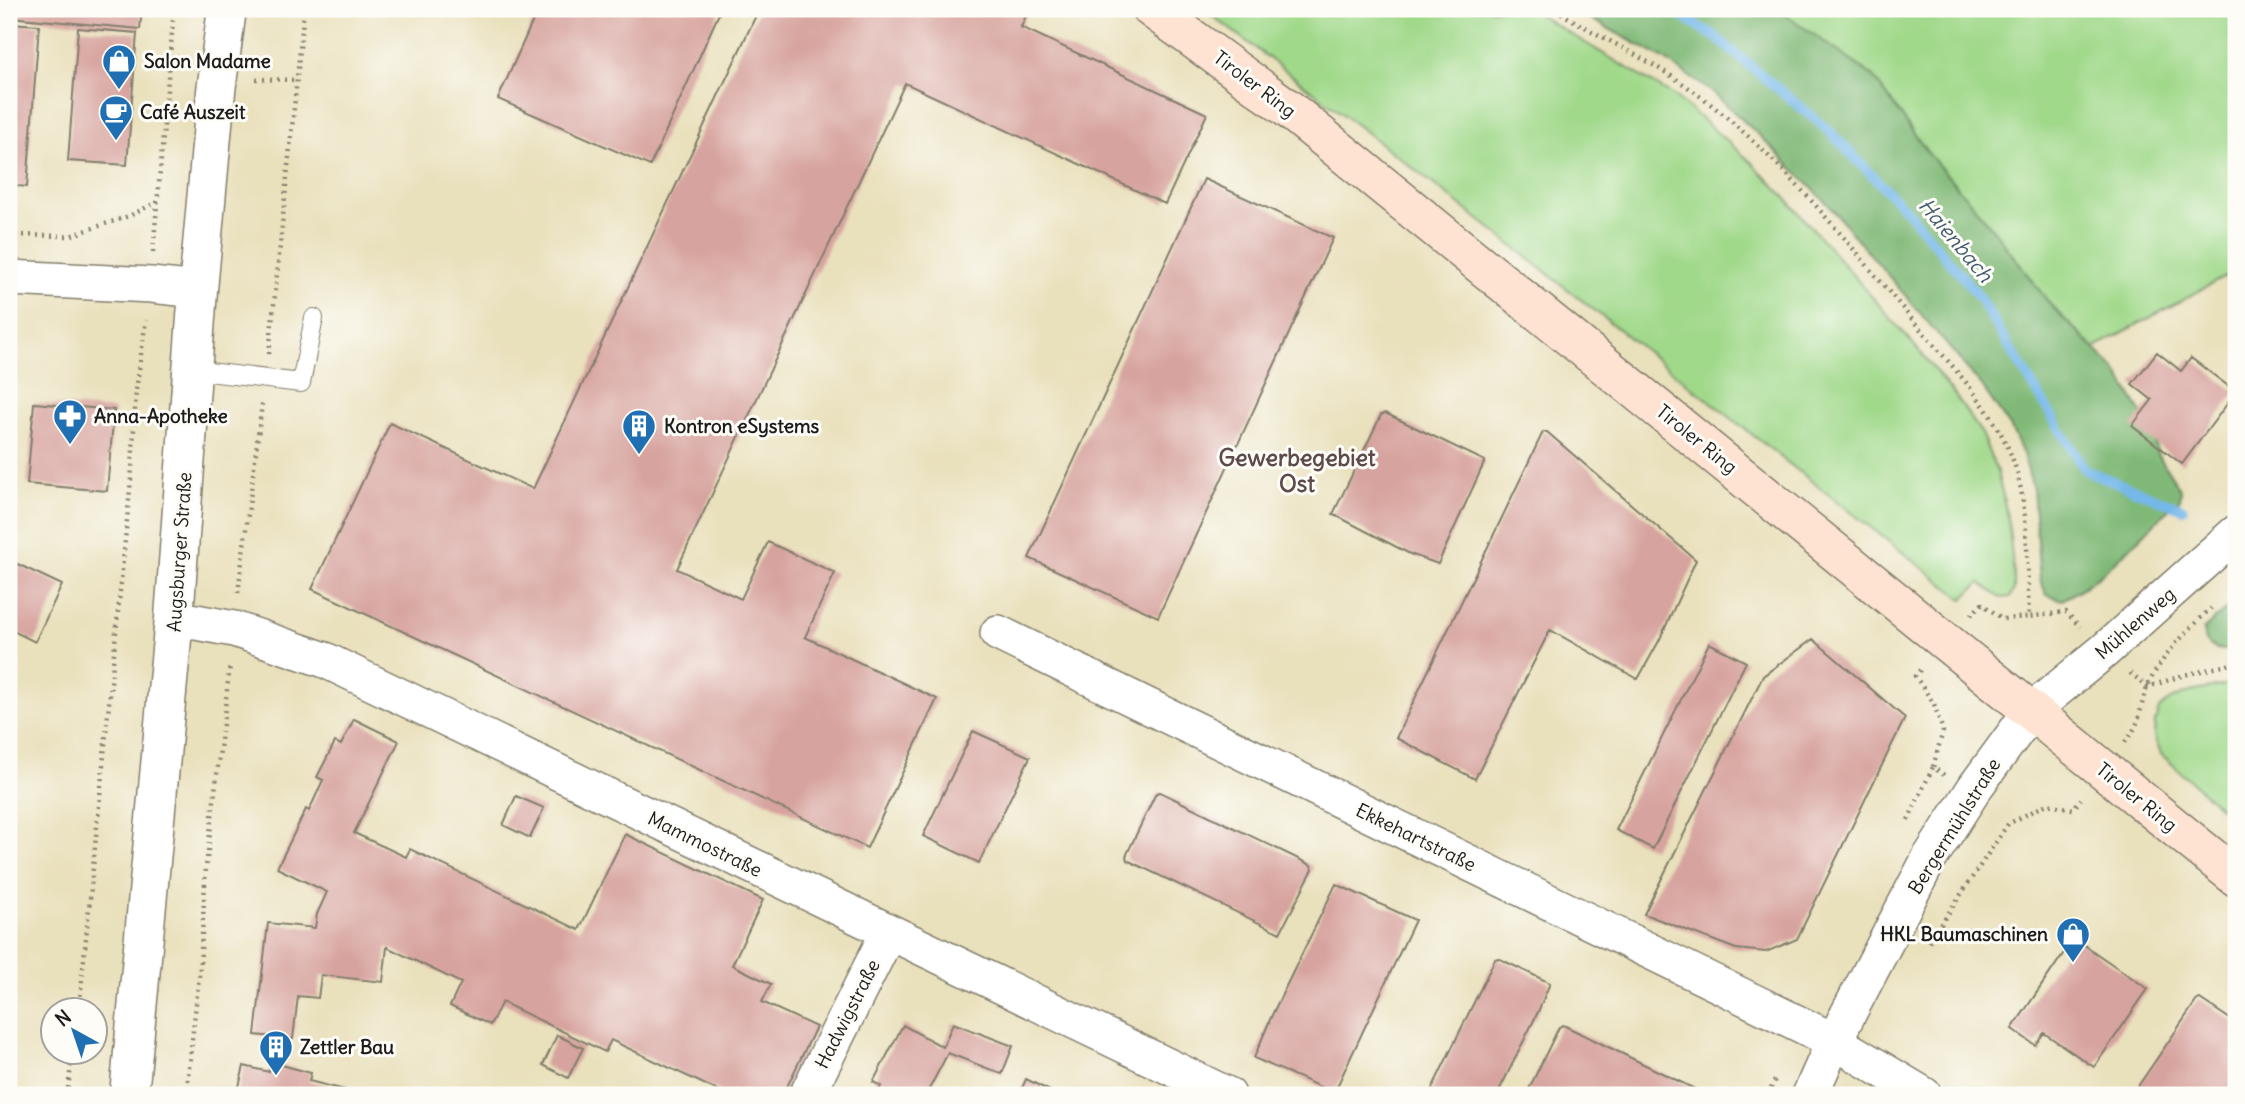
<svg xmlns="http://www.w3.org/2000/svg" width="2245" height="1104" font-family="Delius,sans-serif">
<rect width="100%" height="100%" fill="#fdfcf7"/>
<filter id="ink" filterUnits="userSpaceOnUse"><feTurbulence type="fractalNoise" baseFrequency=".0143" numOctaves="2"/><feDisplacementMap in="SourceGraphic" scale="14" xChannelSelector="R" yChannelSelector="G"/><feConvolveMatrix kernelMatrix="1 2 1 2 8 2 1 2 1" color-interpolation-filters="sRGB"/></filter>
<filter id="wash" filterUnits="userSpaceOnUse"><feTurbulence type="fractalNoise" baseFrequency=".00686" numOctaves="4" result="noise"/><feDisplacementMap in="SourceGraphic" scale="28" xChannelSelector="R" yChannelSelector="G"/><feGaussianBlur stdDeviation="1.57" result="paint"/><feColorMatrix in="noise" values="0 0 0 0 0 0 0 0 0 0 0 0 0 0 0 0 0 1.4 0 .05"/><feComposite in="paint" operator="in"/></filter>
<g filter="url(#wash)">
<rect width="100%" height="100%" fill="#e9e0bc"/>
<path fill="#a1d98b" stroke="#5e7a54" stroke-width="2" d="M1203,9h326l148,89 73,63 30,30 140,161 34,42 26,37 17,41 11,46 6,57v15l-4,7 -9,1 -21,-15 -17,16c-254,-195 -502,-399 -760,-590z
M1785,9h451v262l-142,77 -41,-40 -69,-90 -57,-66 -54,-76 -86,-60z
M2236,683v139l-75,-68 -7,-17 1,-15 4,-13 11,-9 20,-8z"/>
<path fill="#80b977" stroke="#4e6a4a" stroke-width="2" d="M1573,9h212l2,7 86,60 54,76 57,66 69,90 63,62 35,59 7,26 23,36 -1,8c-38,34 -71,77 -118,101l-15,-5 -7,-15 -7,-91 -10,-35 -12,-26 -30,-43 -155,-183 -65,-65 -49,-45 -48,-33z
M2236,600v49c-17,3 -31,0 -33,-19z"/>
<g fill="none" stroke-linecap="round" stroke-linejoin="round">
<path stroke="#75b8ea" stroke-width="10" d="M1669,9l45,27 114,94 80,82 68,81 109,177 98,39"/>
</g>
<g id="blocks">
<path fill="#d7a39e" d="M10,9h132l-2,20 -131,-12z
M538,9h183l-71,157 -152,-67z
M759,9h270l-8,18 186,87 -42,90 -260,-121 -228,486 64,30 27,-57 67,31 -30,64 132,62 -70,149 -555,-259 78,-166 143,66z
M9,23l30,2 -12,162 -18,-2z
M78,28l59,5 -10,132 -59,-4z
M1204,179l129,59 -175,379 -129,-59z
M2157,352l24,19 10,-13 45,34 -54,72 -50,-38 20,-26 -20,-16z
M34,403l80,7 -7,81 -80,-7z
M1385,413l100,48 -47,103 -28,-10 -77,-40 48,-99z
M1543,432h4l149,128 -37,81 -21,38 -88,-49 -75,149 -79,-41z
M9,560l53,25 -27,57 -26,-13z
M1813,639l92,79 -108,221 -31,13 -30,-3 -92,-35 119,-238z
M1709,643l37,19 -93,187 -37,-19z
M354,719l45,22 -45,92 52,24 4,-8 169,81 46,-96 138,66 -31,65 39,19 -9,18 54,25 -33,68h-56l-116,-55 -6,12 -103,-50 -12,23 -40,-19 11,-23 -74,-36 -4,35 -62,-7 -3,23 -20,-2 -5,43 -38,-4 13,-112 47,5 2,-14 10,-22 -50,-24 29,-59 3,2 14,-31 -6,-3 18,-35 6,3z
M973,731l57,26 -51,106 -56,-27z
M1160,792l151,73 2,4 -33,64 -153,-73 -1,-4 30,-63z
M516,796l28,12 -14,30 -27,-13z
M1336,884l79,36 -81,173 -80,-35 18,-43z
M2074,938l74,51 -54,78 -50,-34 -9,12 -23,-16z
M1498,958l52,25 -12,29 -41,83h-68l66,-136z
M2200,999l36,24v72h-104l65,-95z
M953,1023l60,23 -11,28 -54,-21 -22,42h-49l4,-9 -8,-4 30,-57 40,22z
M1563,1025l99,48 45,22h-181l33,-68z
M557,1035l26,13 -15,30 -25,-13z
M271,1062l40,11 -2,8 56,14h-128l7,-29 25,6z
M1026,1079l32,16h-39z"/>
</g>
</g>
<g filter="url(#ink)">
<use href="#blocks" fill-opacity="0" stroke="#827e6c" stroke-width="2"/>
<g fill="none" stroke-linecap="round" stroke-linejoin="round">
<g stroke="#827e6c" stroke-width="20">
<path id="service" d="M192,370l109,13 13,-65"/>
</g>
<g stroke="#827e6c" stroke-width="38">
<path id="minor" d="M9,278l142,7 47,5
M174,618l60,11 91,31 903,435
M998,633l836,408 90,54
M807,1095l81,-162
M1810,1095l24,-54 95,-182 47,-73 55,-75 73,-60 132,-118"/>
</g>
<g stroke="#827e6c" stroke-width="41">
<path id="tertiary" d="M129,1095l45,-477 24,-328 18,-199 11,-82"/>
</g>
<g stroke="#827e6c" stroke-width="41">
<path id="secondary" d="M1152,9l134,98 950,770"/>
</g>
<path stroke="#827e6c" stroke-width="4.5" stroke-dasharray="2 5" stroke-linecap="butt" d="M1555,9c46,30 97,51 141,84 85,63 151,149 219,230 33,39 73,79 94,127 22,51 17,112 20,167l37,-5 14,15
M256,79l41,1
M9,235l61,1 59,-20 28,-14
M153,252l21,-243
M269,354l35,-345
M238,593l24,-189
M1971,615l11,-11 21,15 26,-2
M1920,670l-5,6 19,28 9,27 -10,36 11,8
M2130,673l18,14 36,-12 52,-12
M2125,742c18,-21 13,-31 22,-54 13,-32 40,-56 64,-80
M1908,820l25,-53
M1929,942l79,-118 39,-20 26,5 8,-10
M79,1010l53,-541 4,-79 10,-70
M67,1095l6,-43
M186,1095l14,-128 6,-100 24,-202
M1768,1095l7,-15"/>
<use href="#service" stroke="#fff" stroke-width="18"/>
<use href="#minor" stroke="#fff" stroke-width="35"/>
<use href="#tertiary" stroke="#fff" stroke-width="38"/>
<use href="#secondary" stroke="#fee3d2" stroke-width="38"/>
</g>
</g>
<defs>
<g id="shop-pin" transform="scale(1.75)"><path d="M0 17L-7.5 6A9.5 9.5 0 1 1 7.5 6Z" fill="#1f6fb2" stroke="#fdfcf7"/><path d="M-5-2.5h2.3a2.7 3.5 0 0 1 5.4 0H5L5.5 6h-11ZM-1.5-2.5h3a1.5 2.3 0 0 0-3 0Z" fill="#fff"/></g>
<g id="cafe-pin" transform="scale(1.75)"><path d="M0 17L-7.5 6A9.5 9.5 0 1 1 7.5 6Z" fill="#1f6fb2" stroke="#fdfcf7"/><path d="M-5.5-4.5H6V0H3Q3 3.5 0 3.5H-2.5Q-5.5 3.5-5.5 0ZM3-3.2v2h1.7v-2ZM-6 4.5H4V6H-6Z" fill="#fff"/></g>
<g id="pharmacy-pin" transform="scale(1.75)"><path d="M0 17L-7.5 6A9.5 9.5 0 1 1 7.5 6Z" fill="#1f6fb2" stroke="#fdfcf7"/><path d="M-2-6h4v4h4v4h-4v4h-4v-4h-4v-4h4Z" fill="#fff"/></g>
<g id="building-pin" transform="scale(1.75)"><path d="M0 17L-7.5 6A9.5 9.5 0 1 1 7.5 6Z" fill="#1f6fb2" stroke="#fdfcf7"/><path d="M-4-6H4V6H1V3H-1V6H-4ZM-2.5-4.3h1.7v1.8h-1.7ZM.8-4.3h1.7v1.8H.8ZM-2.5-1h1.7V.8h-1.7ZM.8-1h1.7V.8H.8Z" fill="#fff"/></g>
</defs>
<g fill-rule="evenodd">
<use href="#shop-pin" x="119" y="61"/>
<use href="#cafe-pin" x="116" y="112"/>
<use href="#pharmacy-pin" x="70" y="416"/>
<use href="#building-pin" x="639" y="426"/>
<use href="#shop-pin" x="2073" y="934"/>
<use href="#building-pin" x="276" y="1047"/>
</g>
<g text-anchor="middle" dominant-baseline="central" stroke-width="6" stroke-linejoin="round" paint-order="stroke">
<g font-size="19" font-weight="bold" fill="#1c1c1c" stroke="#fdfcf7" text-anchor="start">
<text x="144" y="61">Salon Madame</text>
<text x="140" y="112">Café Auszeit</text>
<text x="94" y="416">Anna-Apotheke</text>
<text x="664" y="426">Kontron eSystems</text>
<text x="2048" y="934" text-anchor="end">HKL Baumaschinen</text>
<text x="300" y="1047">Zettler Bau</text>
</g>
<g font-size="19" fill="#1c1c1c" stroke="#fdfcf7">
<text transform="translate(1255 84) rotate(37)">Tiroler Ring</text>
<text transform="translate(1697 439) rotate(39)">Tiroler Ring</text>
<text transform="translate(179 552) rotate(-86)">Augsburger Straße</text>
<text transform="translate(2135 623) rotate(-41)">Mühlenweg</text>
<text transform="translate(2137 797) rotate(39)">Tiroler Ring</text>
<text transform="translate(1954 826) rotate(-58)">Bergermühlstraße</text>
<text transform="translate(1416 837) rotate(26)">Ekkehartstraße</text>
<text transform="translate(705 844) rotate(26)">Mammostraße</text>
<text transform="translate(847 1014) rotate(-63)">Hadwigstraße</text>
</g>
<g font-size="21" font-style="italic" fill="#405a6e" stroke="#fdfcf7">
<text transform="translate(1956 240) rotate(50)">Haienbach</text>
</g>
<g font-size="23" font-weight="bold" fill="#5d4b4a" stroke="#fdfcf7">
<text x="1297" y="457">Gewerbegebiet<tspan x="1297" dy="26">Ost</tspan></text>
</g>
</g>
<rect width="2245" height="1104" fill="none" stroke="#fdfcf7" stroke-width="35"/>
<g transform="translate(74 1031) rotate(320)"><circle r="33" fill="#fdfcf7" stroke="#a3a29f" stroke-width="2"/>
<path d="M0-5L12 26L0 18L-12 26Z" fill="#1f6fb2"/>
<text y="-10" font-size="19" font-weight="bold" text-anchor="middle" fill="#1c1c1c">N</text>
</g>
</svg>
